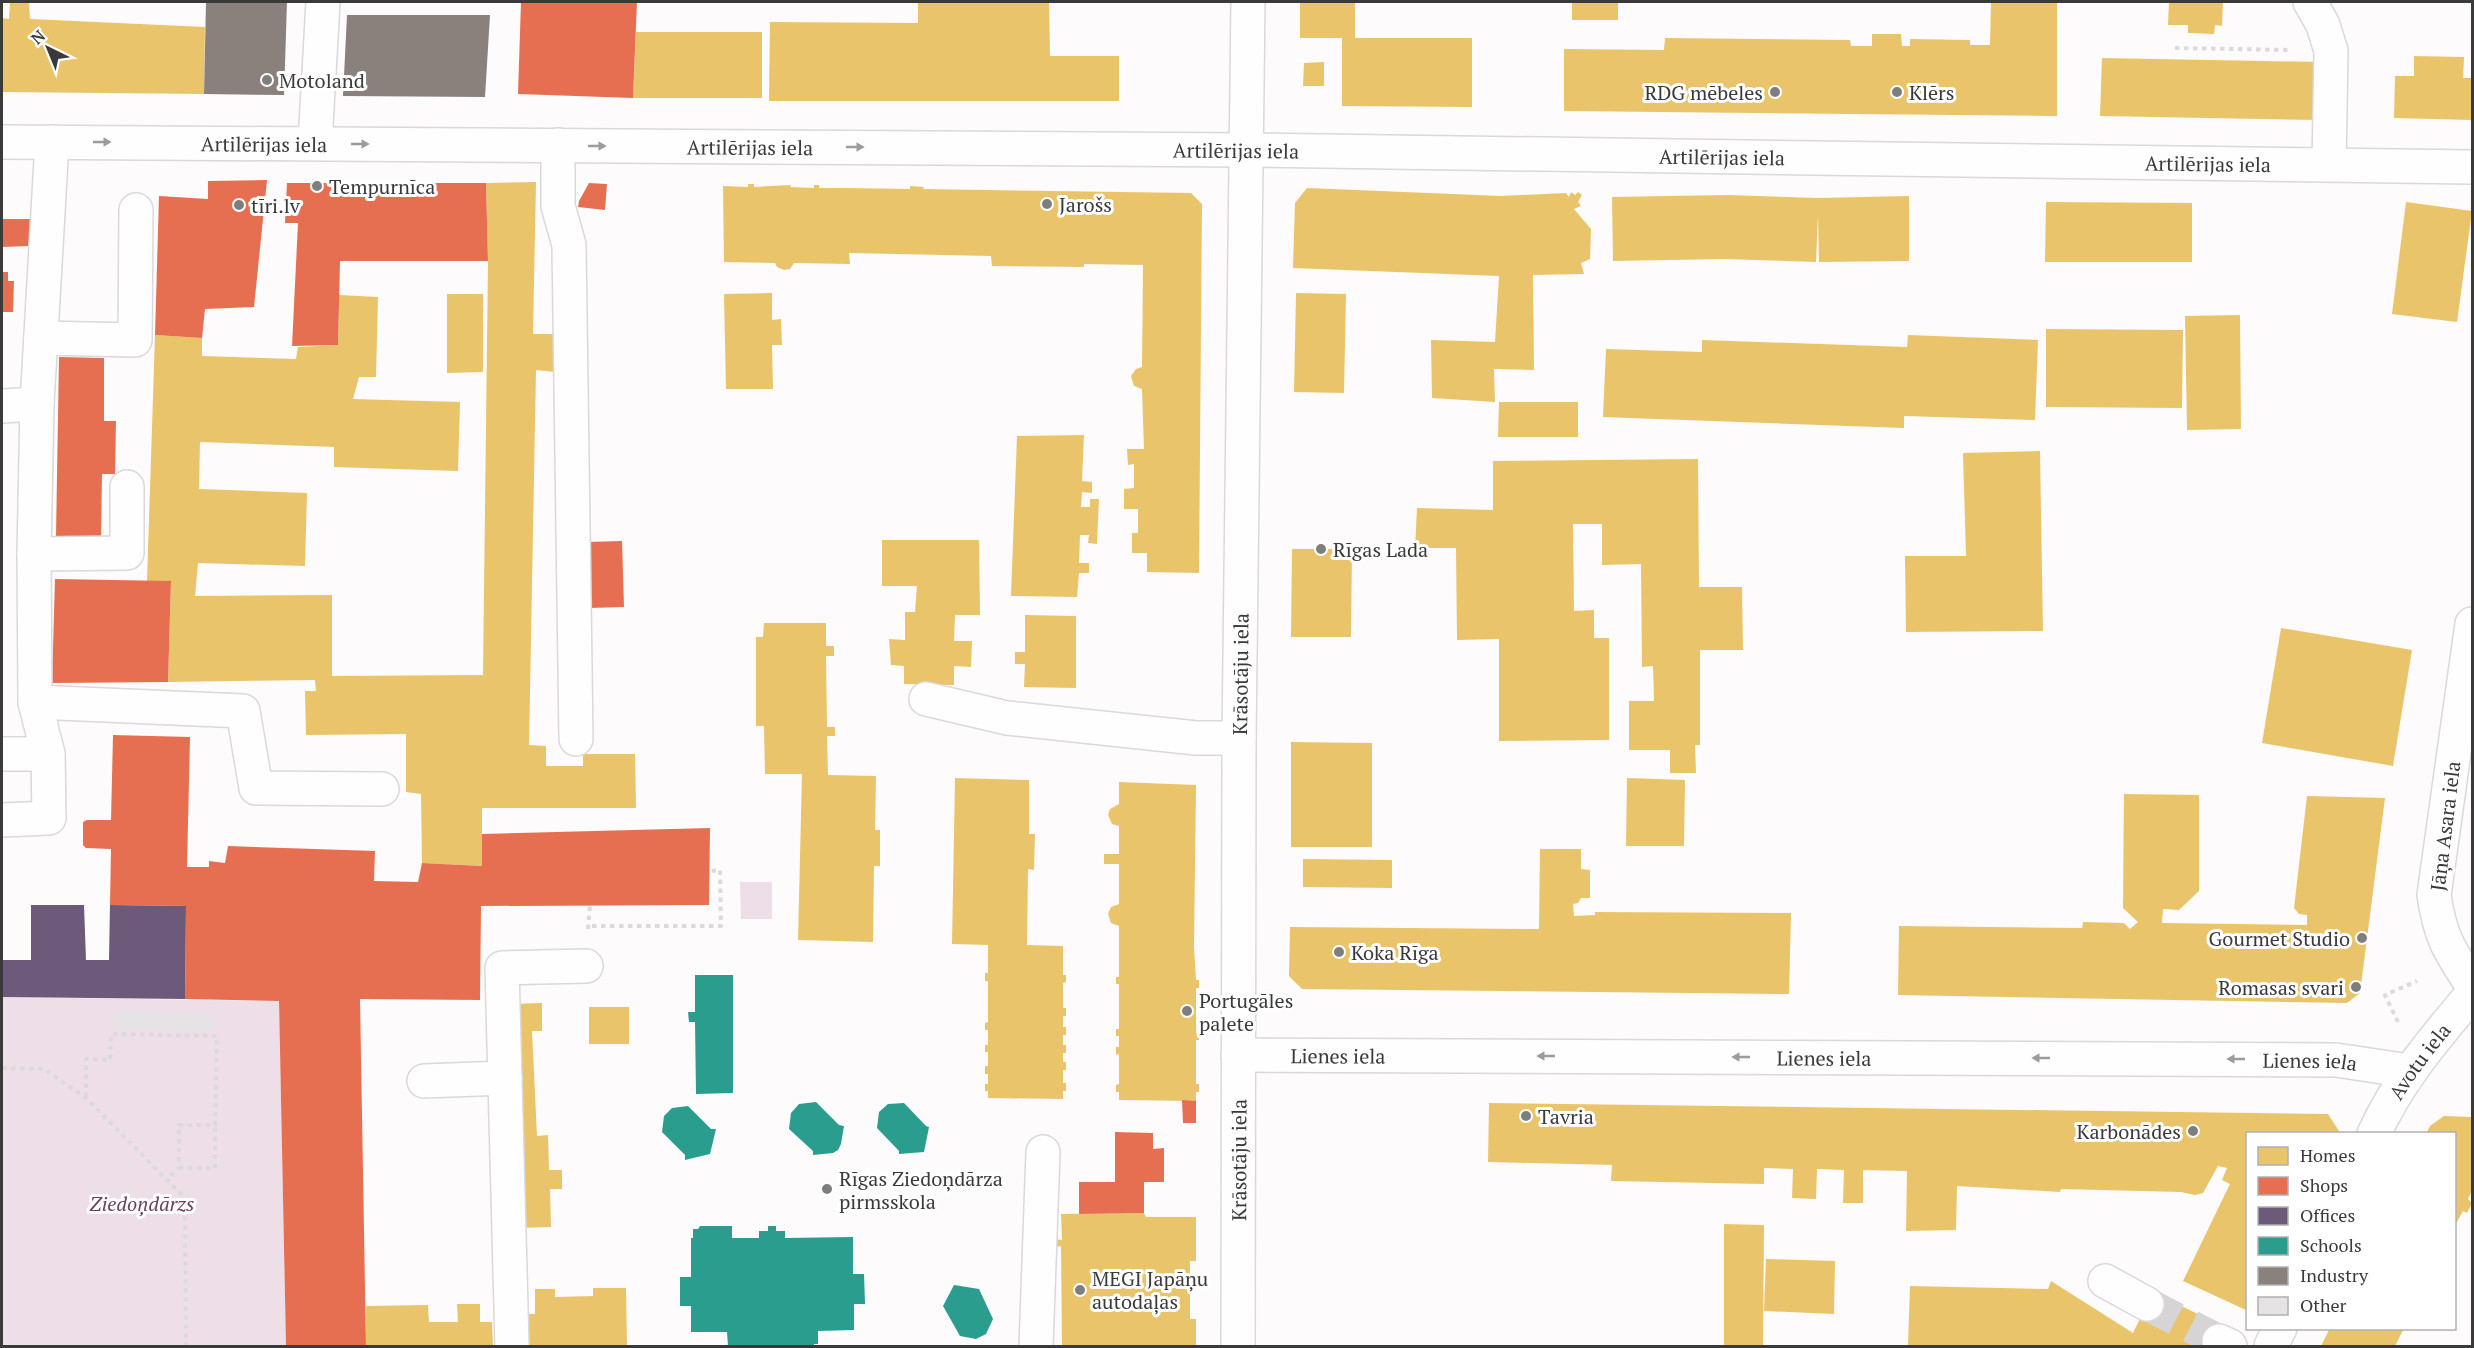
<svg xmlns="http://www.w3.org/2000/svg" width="2474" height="1348" font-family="'PT Serif',serif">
<rect width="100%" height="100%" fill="#fdfbfc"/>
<path fill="#eedee8" d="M740,882h32v37h-31z
M2,997l277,4 7,345h-284z"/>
<path fill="#e9c46a" d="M10,2h19l1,17 175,8 -1,67 -202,-2v-74l7,1z
M918,2h131l1,54h69v45h-350l1,-79 148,1z
M1300,2h55v36h117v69l-130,-1v-68h-42z
M1572,2h46v18h-46z
M1991,2h66v114l-493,-5v-62l100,1 1,-12 185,2 1,6h21v-12h29l1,12h8v-7l60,1v5h20z
M2169,2h54l-1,24 -7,-1 -1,9 -26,-1v-8h-20z
M636,32h126v66h-129z
M2414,56l50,1 -1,21h9v42l-78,-2 1,-42h19z
M2102,58l219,4 -2,58 -219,-4z
M1324,62v24h-21l1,-23z
M536,182l-3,152h26l-3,38 -20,-2 -7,375 17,1v20h37v-12h52l1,54h-154v58l-60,-3 -1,-69 -15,-2v-58l-100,1 -1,-44h11l-1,-11 -147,2 3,-101 -24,1 8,-247 47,3v18l94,3 2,-12 40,-2 1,-50 39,2 -2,80h-17l-6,22 107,3 -2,69 -124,-4v-20l-134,-5 -1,47 108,4 -2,73 -107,-3 -3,33 137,-1v81l151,-1 5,-414 -2,-78z
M748,184h6v3l37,-2 -1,2 24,1v-3h5v3h25l66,1v-3l14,1 -1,2 268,4 11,11 -3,369 -52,-1v-19h-15v-20h6v-24h-14v-20l10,-1v-24l-6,1 -1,-16h17l-2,-60 -8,-3 -3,-10 5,-7 6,-2 1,-102 -59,-1v3l-92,-1 -1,-10 -142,-3 1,11 -56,-1 -4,6 -6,1 -7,-3 -2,-4 -51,-1 -1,-76 25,1z
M1307,188l194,8 65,-3 3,4 2,-5 4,3 3,-3 4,3 -4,7 3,4 -7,3 17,20 -1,30 -9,4 3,11 -51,1 1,95 -40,-1 1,33 -63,-4 -1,-58 64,2 4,-66 -206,-8 2,-65z
M1727,195l91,3 91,-2v65l-90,1 -1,-47 -2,47 -92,-3 -111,2 -1,-64z
M2046,202l146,1v59h-147z
M2406,202l66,9 -15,111 -65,-8z
M772,293v27l9,-1 1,26h-10l1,44h-47l-2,-95z
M1296,293l50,1 -2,99 -50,-1z
M447,294h36v78l-36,1z
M2240,315l1,114 -54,1 -2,-114z
M2046,329l137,1 -1,78 -136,-1z
M1908,335l130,5 -3,80 -131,-4v12l-301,-11 3,-68 96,3v-12l205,7z
M1499,402h79v35h-80z
M1084,435l-2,46 10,1v11l-10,-1 -1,15h9v-8h9l-2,45 -9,-1 1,-8h-9l-1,28h10v10h-10l-2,24 -66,-1 6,-160z
M2040,451l3,180 -137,1 -1,-76h61l-3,-103z
M1698,459l1,128h43l1,63h-43v95h-5l1,28h-26v-23h-41v-49h25l-1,-35 -11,1 -1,-103 -39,1v-41h-29l1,87 20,-1v28h15v102l-110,1v-102l-42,1 -1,-92h-41l2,-40 76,2v-49z
M882,540h97l1,75h-25l-1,26h18l-1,26 -17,-1v19l-50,-1v-18l-13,-1 -2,-26 16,1v-28h10l2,-26h-35z
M1292,549h60l-1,88h-60z
M1025,615l51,1v72l-52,-1 1,-23h-10v-12h10z
M764,623h62v23h8v10h-8l1,71h8v9h-8l1,39 48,1 -1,54h5v36h-6l-1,76 -75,-2 4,-166h-37l-1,-48h-8v-89h7z
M2281,628l131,22 -19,116 -131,-23z
M1291,742l81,1v104h-81z
M955,778l74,2v54h6l-1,36 -6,-1 -1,76 36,1v29h3v7l-3,1v25h3v8h-3v11h3v8h-3v10h3v8h-3v9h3v8h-3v13h3v8h-3v8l-75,-1v-7h-3v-7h3v-10h-3v-8h3v-14h-3v-7h3v-15h-3v-7l3,-1v-41h-3v-8h3v-28l-36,-1z
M1627,778l58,2 -1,66h-58z
M1119,782l77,3 -2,162 2,33h3v8h-3v45h3v7h-3v44h3v8h-3v9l-77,-1v-8h-3v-7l3,-1v-30l-3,1v-8h3v-11h-3v-7h3v-45h-3v-7h3v-51l-8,-3 -3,-9 3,-7 8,-3v-40h-15v-10h15v-28l-7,-2 -4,-9 2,-6 9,-5z
M2124,794l75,1v96l-20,19 -16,-1 -1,14 145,2v-10l-8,-1 -5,-6 13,-112 78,2 -25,195 -13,10 -449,-8 1,-69 183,2 1,-6 41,1 6,6 8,-7 -15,-14z
M1540,849h41v20l9,1v28h-9l-3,5 -5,1 1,12 21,-1v-3l196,1 -2,81 -487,-5 -13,-13 1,-49 249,2z
M1303,859l89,1v28l-89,-1z
M542,1003v28h-10l5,105 11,-1 1,35h13v19h-12l1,38 -34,1 -5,-224z
M589,1007h40v37h-40z
M1489,1103l839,11 11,17 -1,3h-90v177l-65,-30 47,-97 -8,-4 5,-12 -9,-2 -15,27 -8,2 -14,-3 -120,-3 -1,3 -103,-6 -1,44 -50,1 1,-60 -44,-1v33h-20l1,-33 -27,-1 -1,30 -24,-1 1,-29 -29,-1v16l-153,-3 1,-16 -124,-3z
M2444,1116l28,1v73l-4,9 4,4 -5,10 -4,-2 -9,16v-93h-28l4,-8z
M1144,1213l2,4h50v44h-6v58h6v27h-134l-1,-100 -7,1v-8l8,1 -1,-26z
M1724,1224l40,1 -1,121h-39z
M1766,1259l69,2 -1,53 -70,-3z
M2051,1281l82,52 20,-41 73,36 -9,18h-309l2,-60 138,3z
M593,1288h33l1,58h-108v-32h16v-25h20v8l38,-1z
M457,1304h23v18h12l1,24h-127v-40l62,-1 1,17h29z
M2330,1328h74l-9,18h-74z"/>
<path fill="#e76f51" d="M521,2h116l-4,96 -115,-4z
M267,180l-13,127 -49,2 -3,29 -47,-3 4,-139 49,3v-18z
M287,183h199l2,78h-148l-2,84 -46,1 6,-123h-13z
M589,183l18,1 -2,26 -27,-3 1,-6z
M2,219h28v27l-28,1z
M2,272h6v9h6l-1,31h-11z
M59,357l45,1v63h12l-1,53h-13l-1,63 -45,-1z
M622,541l2,66 -35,1 -2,-66z
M55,579l116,2 -3,101 -116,1z
M113,735l77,2 -3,130h22v-6l16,2 3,-17 147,5 -1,30 44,1 4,-19 60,3v-32l228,-6 -1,77 -228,1 -1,94 -120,-1 6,347h-80l-7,-345 -94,-2 1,-93 -76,-1 1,-56 -25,-1 -3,-3v-23l4,-2h24z
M1182,1100l14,1v22h-13z
M1115,1132l38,1v16l11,-1v34h-20v31l-65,1v-32h36z"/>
<path fill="#6d597a" d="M31,905h53l2,55h23l1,-55 76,1 -1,93 -183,-2v-37h29z"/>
<path fill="#2a9d8f" d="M695,975h38v118l-37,1 -1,-72h-6l-1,-10h7z
M816,1102l23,23 5,1 -3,18 -3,6 -5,3 -20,2v-4l-24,-22 2,-16 8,-9z
M904,1103l22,23 3,1 -5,25 -25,2v-3l-22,-23 2,-16 9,-8z
M688,1106l23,23h5l-6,25 -25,6v-5l-23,-23 2,-16 8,-8z
M700,1226h32v12h27v-7h9v-5h8v5h9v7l68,-1v37h11l1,30h-11v26l-36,1v13h-4v2h-86l-1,-14h-36v-26h-11v-29h11v-39h2v-9h5z
M954,1285l25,4 14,30 -7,15 -10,5 -16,-3 -17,-30z"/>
<path fill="#8a817c" d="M206,2h81l-3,93 -80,-1z
M347,15h143l-5,82 -142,-1z"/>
<path fill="#e5e3e4" d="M113,1011l100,2 -1,17 -99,-2z"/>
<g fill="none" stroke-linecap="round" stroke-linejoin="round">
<path stroke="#d6d4d5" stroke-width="33" stroke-dasharray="33 16" stroke-linecap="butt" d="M2147,1304l72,37"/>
<g stroke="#dad8d9" stroke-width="36">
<g id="minor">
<path d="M2310,2l13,23 8,26 -2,113"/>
<path id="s1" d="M2,142l1244,8 1226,17"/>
<path d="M315,143l8,-141"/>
<path d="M558,145v61l11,39 7,494"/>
<path d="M41,338l94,2 1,-130"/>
<path d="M2,406l35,-2"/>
<path d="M34,554l93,-1v-66"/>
<path d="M2472,624l-38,271c6,42 15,55 38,90"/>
<path d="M926,699l81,19 189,20h43"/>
<path d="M35,702l208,9 13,77 126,1"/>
<path d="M2,754h46"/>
<path d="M2,820l47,-2 -1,-64 -13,-52 -1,-148 3,-150 15,-262"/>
<path id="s2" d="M1238,1055l1098,5 73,11"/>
<path d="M424,1081l81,-3"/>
<path id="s3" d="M2374,1134c24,-53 61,-96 98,-140"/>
<path d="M2105,1281l42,23"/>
<path d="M2219,1341l11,5"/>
<path d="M512,1346l-10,-378 84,-2"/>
<path d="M1036,1346l7,-194"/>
<path id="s4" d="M1238,1346l1,-608 9,-736"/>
<path d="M2271,1346l9,-18"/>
</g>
</g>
<path stroke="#dcdbdc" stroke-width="4" stroke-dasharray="4.5 4.5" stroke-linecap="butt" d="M2175,48l116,2
M592,926h129l-1,-56 -10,1
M588,929l2,-24
M2398,1022l-13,-27 32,-14
M2,1068l42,1 42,29 99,100 1,148
M86,1097v-38l24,1 1,-26 106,2 -2,89h-36v43l-12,11
M179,1168h36v-43"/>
<use href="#minor" stroke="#fffeff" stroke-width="33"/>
</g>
<defs><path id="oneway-solid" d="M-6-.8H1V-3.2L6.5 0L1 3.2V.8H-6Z" transform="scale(1.5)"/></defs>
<g fill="#9d9c9c">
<use href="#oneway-solid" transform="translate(102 142)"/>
<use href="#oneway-solid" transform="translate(360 144)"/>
<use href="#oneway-solid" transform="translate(597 146)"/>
<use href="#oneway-solid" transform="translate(855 147)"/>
<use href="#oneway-solid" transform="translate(1546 1056) rotate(-180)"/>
<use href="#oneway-solid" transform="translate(1741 1057) rotate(-180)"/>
<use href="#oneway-solid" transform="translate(2041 1058) rotate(-180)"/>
<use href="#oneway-solid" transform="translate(2236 1059) rotate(-180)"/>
</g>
<g fill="#7f7e7e" stroke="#fff" stroke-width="2">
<circle cx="267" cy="80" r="6"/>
<circle cx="1775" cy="92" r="6"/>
<circle cx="1897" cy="92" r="6"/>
<circle cx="317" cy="186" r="6"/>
<circle cx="1047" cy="204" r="6"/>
<circle cx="239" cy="205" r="6"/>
<circle cx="1321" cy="549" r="6"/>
<circle cx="2362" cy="938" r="6"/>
<circle cx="1339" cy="952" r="6"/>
<circle cx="2356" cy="987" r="6"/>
<circle cx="1187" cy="1011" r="6"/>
<circle cx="1526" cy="1116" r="6"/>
<circle cx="2193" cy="1131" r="6"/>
<circle cx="827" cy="1189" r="6"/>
<circle cx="1080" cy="1290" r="6"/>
</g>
<g text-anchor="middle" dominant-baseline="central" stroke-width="6" stroke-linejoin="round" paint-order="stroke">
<g font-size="20" fill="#3b3a3a" stroke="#fff" text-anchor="start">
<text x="279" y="80">Motoland</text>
<text x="1763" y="92" text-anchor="end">RDG mēbeles</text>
<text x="1909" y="92">Klērs</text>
<text x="329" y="186">Tempurnīca</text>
<text x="1059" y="204">Jarošs</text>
<text x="251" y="205">tīri.lv</text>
<text x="1333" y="549">Rīgas Lada</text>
<text x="2350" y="938" text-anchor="end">Gourmet Studio</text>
<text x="1351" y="952">Koka Rīga</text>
<text x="2344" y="987" text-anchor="end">Romasas svari</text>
<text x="1199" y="1000">Portugāles<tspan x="1199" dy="23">palete</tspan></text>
<text x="1538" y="1116">Tavria</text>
<text x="2181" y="1131" text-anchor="end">Karbonādes</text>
<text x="839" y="1178">Rīgas Ziedoņdārza<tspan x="839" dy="23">pirmsskola</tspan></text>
<text x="1092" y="1278">MEGI Japāņu<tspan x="1092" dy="23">autodaļas</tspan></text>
</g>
<g font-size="20" fill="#3b3a3a" stroke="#fff">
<text stroke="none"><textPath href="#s1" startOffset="262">Artilērijas iela</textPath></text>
<text stroke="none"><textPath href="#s1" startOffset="748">Artilērijas iela</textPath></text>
<text stroke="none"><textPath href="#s1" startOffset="1234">Artilērijas iela</textPath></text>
<text stroke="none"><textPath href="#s1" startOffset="1720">Artilērijas iela</textPath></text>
<text stroke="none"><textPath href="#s1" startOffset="2206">Artilērijas iela</textPath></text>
<text stroke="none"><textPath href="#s4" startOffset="672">Krāsotāju iela</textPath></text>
<text transform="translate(2445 826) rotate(-83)">Jāņa Asara iela</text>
<text stroke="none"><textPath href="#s2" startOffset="100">Lienes iela</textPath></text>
<text stroke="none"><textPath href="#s2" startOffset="586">Lienes iela</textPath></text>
<text stroke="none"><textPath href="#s2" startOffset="1072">Lienes iela</textPath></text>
<text stroke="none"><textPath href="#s3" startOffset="86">Avotu iela</textPath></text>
<text stroke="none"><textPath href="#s4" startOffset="186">Krāsotāju iela</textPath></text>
</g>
<g font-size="20" font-style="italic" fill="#6b415e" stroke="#fff">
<text x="142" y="1203">Ziedoņdārzs</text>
</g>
</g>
<rect width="2474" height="1348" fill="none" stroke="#3b3a3a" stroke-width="6"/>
<rect x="2246" y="1132" width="210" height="198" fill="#ffffff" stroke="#b1b0b0" stroke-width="1.5"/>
<rect x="2258" y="1147" width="30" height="18" fill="#e9c46a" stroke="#b1b0b0" stroke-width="1.5"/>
<text x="2300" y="1162" font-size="18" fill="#3b3a3a">Homes</text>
<rect x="2258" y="1177" width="30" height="18" fill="#e76f51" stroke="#b1b0b0" stroke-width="1.5"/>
<text x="2300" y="1192" font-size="18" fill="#3b3a3a">Shops</text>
<rect x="2258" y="1207" width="30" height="18" fill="#6d597a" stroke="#b1b0b0" stroke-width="1.5"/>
<text x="2300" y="1222" font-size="18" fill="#3b3a3a">Offices</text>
<rect x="2258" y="1237" width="30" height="18" fill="#2a9d8f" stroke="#b1b0b0" stroke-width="1.5"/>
<text x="2300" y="1252" font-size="18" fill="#3b3a3a">Schools</text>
<rect x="2258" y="1267" width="30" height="18" fill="#8a817c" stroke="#b1b0b0" stroke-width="1.5"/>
<text x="2300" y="1282" font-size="18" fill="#3b3a3a">Industry</text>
<rect x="2258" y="1297" width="30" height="18" fill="#e5e3e4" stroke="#b1b0b0" stroke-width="1.5"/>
<text x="2300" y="1312" font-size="18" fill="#3b3a3a">Other</text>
<g transform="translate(48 48) rotate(317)" stroke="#ffffff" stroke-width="4.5" paint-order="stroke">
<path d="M0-4.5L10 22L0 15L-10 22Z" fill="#3b3a3a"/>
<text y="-9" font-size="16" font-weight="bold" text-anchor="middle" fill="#3b3a3a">N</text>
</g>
</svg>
